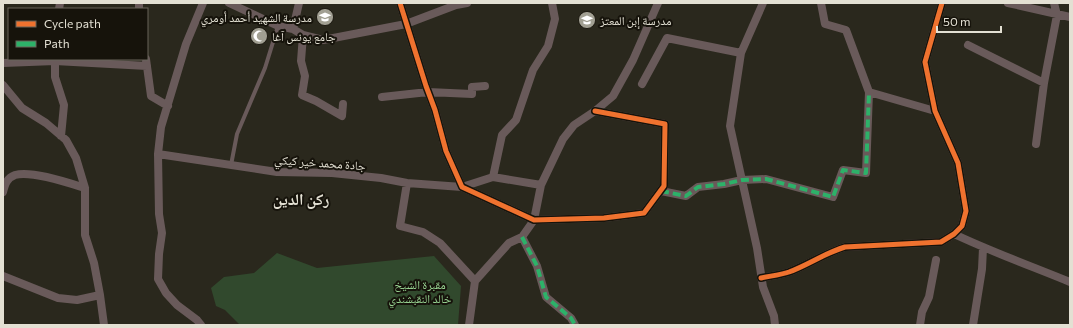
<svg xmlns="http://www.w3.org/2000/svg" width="1073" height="328" font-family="Commissioner,'Noto Naskh Arabic',sans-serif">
<rect width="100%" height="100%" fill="#2a281d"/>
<path fill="#31492d" d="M277,253l40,15 117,-12 27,30 -3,39h-218l-15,-15 -9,-4 -5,-18 13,-11 30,-4z"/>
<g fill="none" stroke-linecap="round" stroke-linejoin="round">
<path stroke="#695a5a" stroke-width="4" d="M231,165l6,-31 28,-66 13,-42"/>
<path stroke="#695a5a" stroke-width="8" d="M139,3v6
M229,3l49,23 15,3 10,6 20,5 83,-16 50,-19 11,-2
M400,3l26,83 9,24 11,41 16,36 72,33 70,-2 40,-5 20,-27 1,-62 -70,-13
M763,3l-22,50 -11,73 27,122 6,39 11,29 1,9
M821,3l4,21 21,6 23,62 66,19
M1008,3l62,14
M59,9l1,-6
M293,29l6,-26
M303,35l-2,26 4,15 -3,19 14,6 26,15 1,-12
M968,45l76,38
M55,59v18l9,28 -3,31
M146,59l5,37 17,10
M3,63l52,-2 92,5
M642,84l25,-46 74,15
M3,85l19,23 24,15 20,17 10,18 9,30v47l9,28 6,32 4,30
M382,97l46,-5 44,2v-7l13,-1
M1036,144l8,-61 13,-68 -3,-12
M158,154l119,18 55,1 49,5 26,5 55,4 31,-10 48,8
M493,177l9,-42 14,-15 17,-50 15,-24 7,-27 -3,-16
M407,183l-7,43 23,6 17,11 35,38
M661,191l25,5 12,-9 26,-3 18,-4 24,-1 67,18 10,-27 23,3 3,-81
M3,192c2,-8 4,-14 12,-17 16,-5 54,8 70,13
M954,234c38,18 77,32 116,48
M522,237l15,29 9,31 25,21 4,7
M3,276l55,22 19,2 23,-5
M761,278c9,-2 19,-3 28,-6 19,-7 36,-19 56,-25l96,-5 13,-8 8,-8 4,-15 -8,-48 -23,-52 -10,-49 17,-59
M201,325l-4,-5 -20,-15 -11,-12 -8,-14 1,-25 3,-21 -3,-19 -1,-60 3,-27 25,-83 17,-41
M469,325l6,-44 34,-38 13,-6 12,-17 7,-35 22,-46 11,-14 21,-14 18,-15 20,-36 25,-57
M920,325l2,-13 7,-15 7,-37
M973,325l9,-56 1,-21"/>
<path stroke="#2db169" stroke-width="4" stroke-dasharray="8 4" stroke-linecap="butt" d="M661,191l25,5 12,-9 26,-3 18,-4 24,-1 67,18 10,-27 23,3 3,-81
M522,237l15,29 9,31 25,21 4,7"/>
<g stroke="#16130b" stroke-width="8">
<path id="cycleway" d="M400,3l26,83 9,24 11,41 16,36 72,33 70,-2 40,-5 20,-27 1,-62 -70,-13
M761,278c9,-2 19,-3 28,-6 19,-7 36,-19 56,-25l96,-5 13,-8 8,-8 4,-15 -8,-48 -23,-52 -10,-49 17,-59"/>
</g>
<use href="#cycleway" stroke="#ef722f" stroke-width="5"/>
</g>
<defs>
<g id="school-disc" transform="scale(0.9)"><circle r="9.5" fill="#a2a093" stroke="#16130b"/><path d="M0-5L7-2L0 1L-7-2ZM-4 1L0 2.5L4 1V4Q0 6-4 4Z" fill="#fff"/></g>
<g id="mosque-disc" transform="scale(0.9)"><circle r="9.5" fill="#a2a093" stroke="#16130b"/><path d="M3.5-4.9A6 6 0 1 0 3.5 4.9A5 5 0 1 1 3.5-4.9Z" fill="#fff"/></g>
</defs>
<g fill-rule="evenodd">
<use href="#school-disc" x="325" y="17"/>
<use href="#school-disc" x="587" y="20"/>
<use href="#mosque-disc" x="259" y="36"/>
</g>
<g text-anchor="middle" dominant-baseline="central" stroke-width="4" stroke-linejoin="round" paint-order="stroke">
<g font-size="12" fill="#e3e0d3" stroke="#16130b" text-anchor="start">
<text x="312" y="17" text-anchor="end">مدرسة الشهيد أحمد أومري</text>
<text x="600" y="20">مدرسة إبن المعتز</text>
<text x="272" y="36">جامع يونس آغا</text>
</g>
<g font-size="12" fill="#e3e0d3" stroke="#16130b">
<text transform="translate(320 162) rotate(4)">جادة محمد خير كيكي</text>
</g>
<g font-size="12" fill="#98d492" stroke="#16130b">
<text x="420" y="284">مقبرة الشيخ<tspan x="420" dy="14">خالد النقبشندي</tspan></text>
</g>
<g font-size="16" font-weight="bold" fill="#e3e0d3" stroke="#16130b">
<text x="301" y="198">ركن الدين</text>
</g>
</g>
<rect width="1073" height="328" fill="none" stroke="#e3e0d3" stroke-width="8"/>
<rect x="8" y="8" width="140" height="52" fill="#16130b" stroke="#68655b"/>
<rect x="16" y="21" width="20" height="6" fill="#ef722f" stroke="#68655b"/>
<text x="44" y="28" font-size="12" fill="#e3e0d3">Cycle path</text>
<rect x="16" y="41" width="20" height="6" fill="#2db169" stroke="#68655b"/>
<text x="44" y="48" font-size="12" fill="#e3e0d3">Path</text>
<path d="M937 26v6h64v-6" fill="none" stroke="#e3e0d3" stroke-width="2"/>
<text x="943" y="26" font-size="12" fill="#e3e0d3" stroke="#16130b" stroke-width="3" paint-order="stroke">50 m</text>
</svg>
